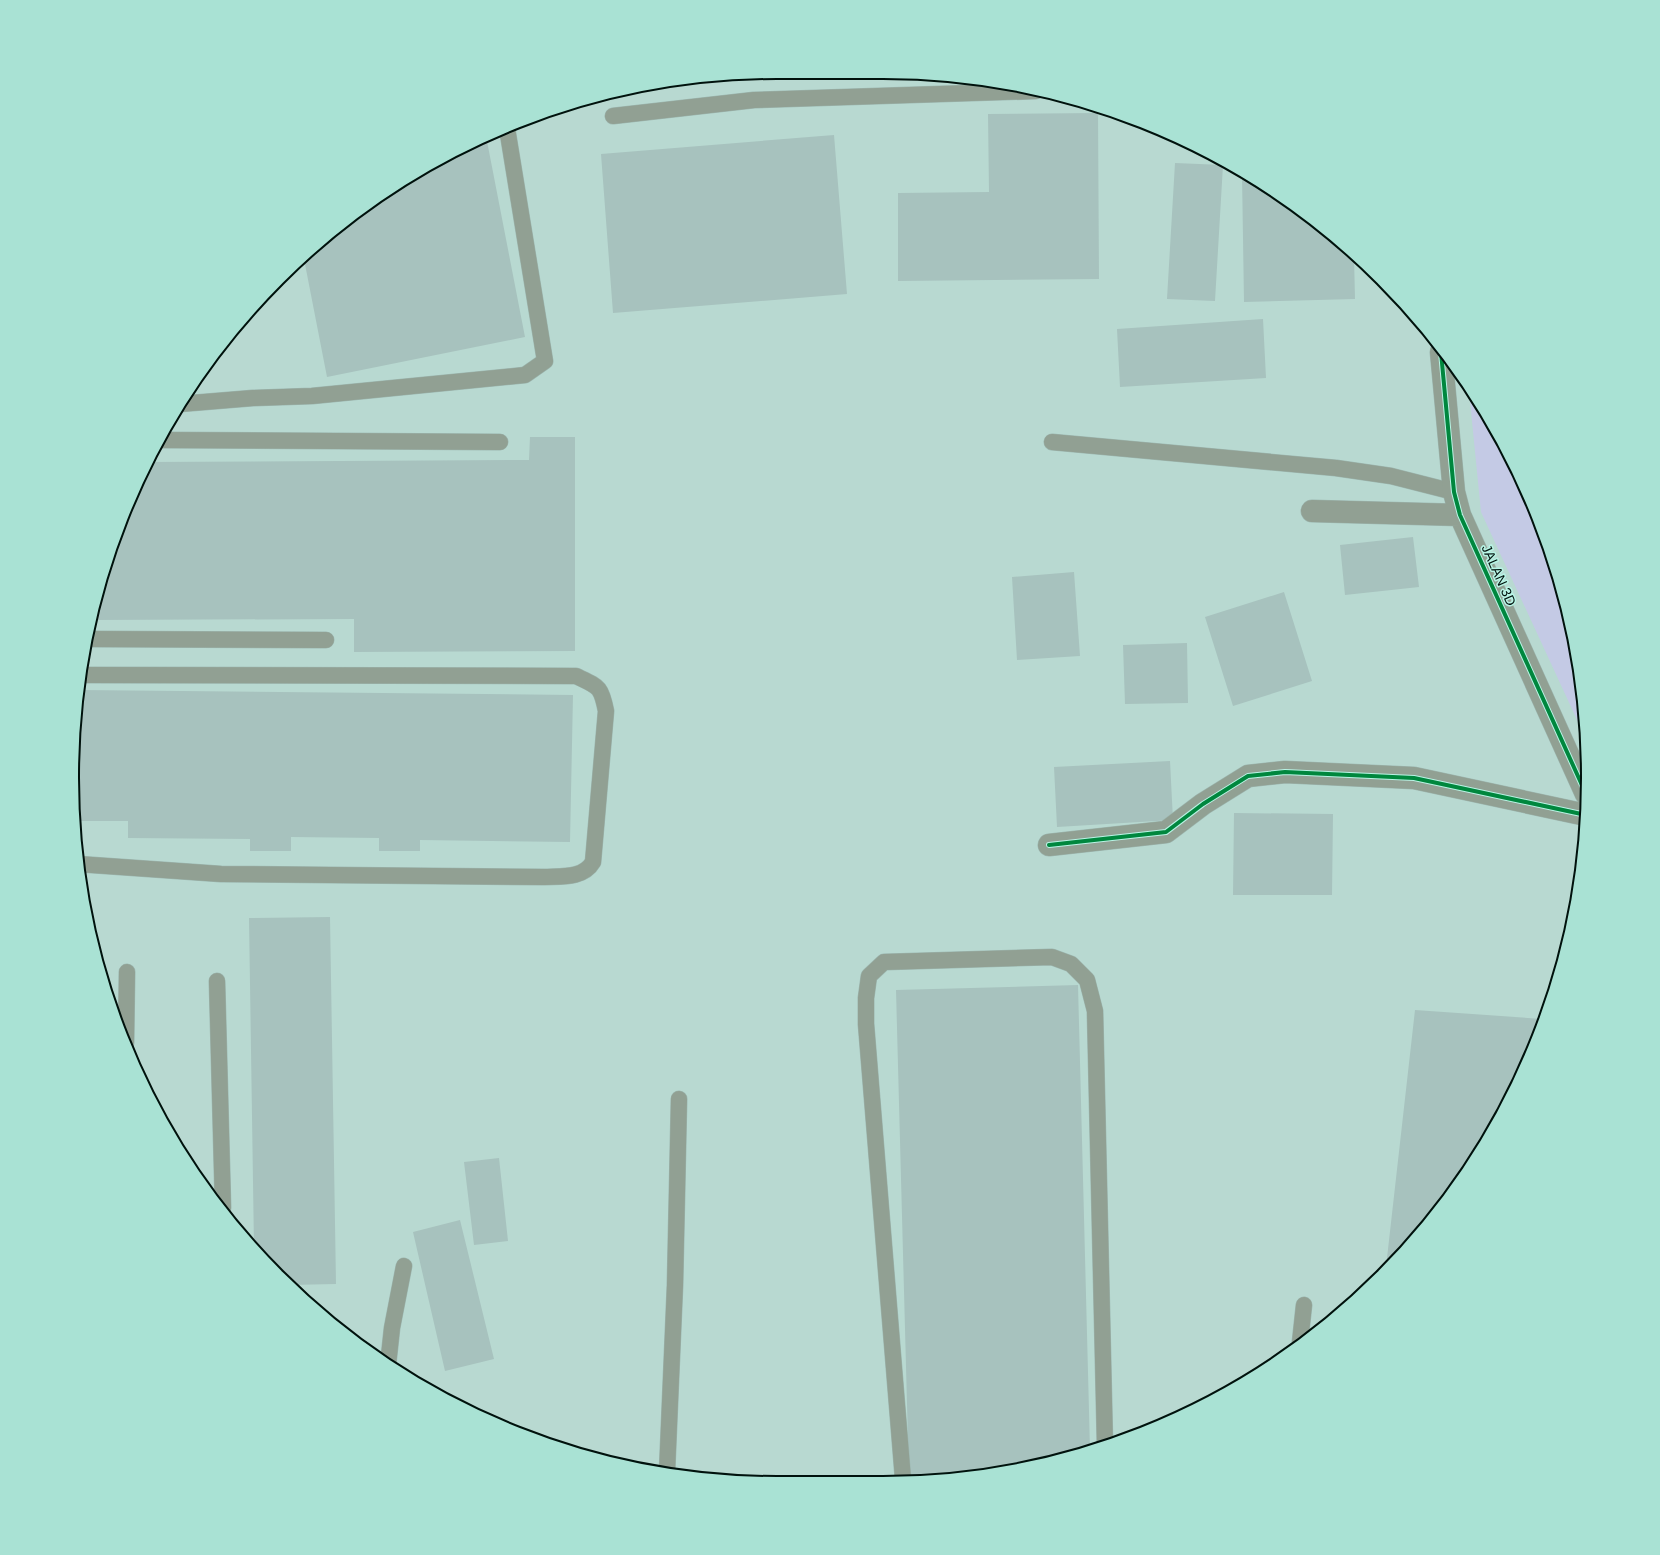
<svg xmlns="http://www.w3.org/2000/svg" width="1660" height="1555" font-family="Helvetica,sans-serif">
<rect width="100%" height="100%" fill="#b8d9d1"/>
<path fill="#c4cae5" d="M1469,391l24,34 57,126 32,134 2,50 -103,-223z"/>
<path fill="#a7c2be" d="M1098,113l1,166 -201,2v-88l91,-1 -1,-78z
M834,135l13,159 -234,19 -12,-159z
M486,136l39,201 -198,40 -23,-118 44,-41 118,-73z
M1175,163l48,2 -8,136 -48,-2z
M1242,174l70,44 42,39 1,42 -111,3z
M1263,319l3,59 -146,9 -3,-58z
M530,437h45v214l-221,1v-33l-262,1 4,-25 51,-133 382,-2z
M1413,537l6,50 -74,8 -5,-50z
M1074,572l6,84 -63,4 -5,-83z
M1284,592l28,89 -79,25 -28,-89z
M1187,643l1,60 -63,1 -2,-59z
M80,690l493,5 -3,147 -150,-2v11h-41v-13l-88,-1v14h-41v-12l-122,-1v-17h-52l-3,-89z
M1170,761l3,59 -116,7 -3,-60z
M1234,813l99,1 -1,81h-99z
M330,917l6,367 -47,1 -11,-9 -24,-29 -5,-329z
M1078,985l12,465 -115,27 -66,2 -13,-489z
M1415,1010l127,9 -27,70 -73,118 -56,60z
M499,1158l9,83 -34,4 -10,-83z
M460,1220l34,139 -49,12 -32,-139z"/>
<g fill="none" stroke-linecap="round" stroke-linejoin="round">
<g stroke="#9db7b0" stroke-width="17">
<path id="lane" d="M613,116l141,-16 282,-9
M180,404l73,-6 59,-2 213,-21 20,-14 -38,-233
M159,440l341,2
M1052,442l284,26 55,8 63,16
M89,639l237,1
M78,864l143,10 323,3c17,-1 39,2 49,-15l13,-151c-5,-25 -7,-24 -30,-35l-493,-1
M217,981l6,227
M126,1043l1,-71
M1300,1342l4,-37
M388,1365l4,-37 12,-62
M667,1472l8,-187 4,-186
M903,1479l-37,-455v-26l3,-22 15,-14 168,-5 19,7 16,16 8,31 10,435"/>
</g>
<g stroke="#9db7b0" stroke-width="23">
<path id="street" d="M1441,352l13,140 6,23 126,279
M1312,511l148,4
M1049,845l117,-13 37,-28 45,-28 37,-4 129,6 172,37"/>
</g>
<use href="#lane" stroke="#91a093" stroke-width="16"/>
<use href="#street" stroke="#91a093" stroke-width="22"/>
<g stroke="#b8f4e5" stroke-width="6">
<path id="cycleway" d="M1441,352l13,140 6,23 126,279
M1049,845l117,-13 37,-28 45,-28 37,-4 129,6 172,37"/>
</g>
<use href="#cycleway" stroke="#00873e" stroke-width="4"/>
</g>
<g text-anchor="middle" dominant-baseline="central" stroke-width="3" stroke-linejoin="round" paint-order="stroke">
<g font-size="14" fill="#00120d" stroke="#b8f4e5">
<text transform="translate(1499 575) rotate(66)">JALAN 3D</text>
</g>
</g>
<path d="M0 0H1660V1555H0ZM777 79H883A698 698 0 0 1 1581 777V778A698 698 0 0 1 883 1476H777A698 698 0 0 1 79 778V777A698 698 0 0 1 777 79Z" fill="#a9e2d4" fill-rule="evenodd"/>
<path fill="none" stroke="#00120d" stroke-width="2" d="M777 79H883A698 698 0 0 1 1581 777V778A698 698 0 0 1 883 1476H777A698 698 0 0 1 79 778V777A698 698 0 0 1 777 79Z"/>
</svg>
